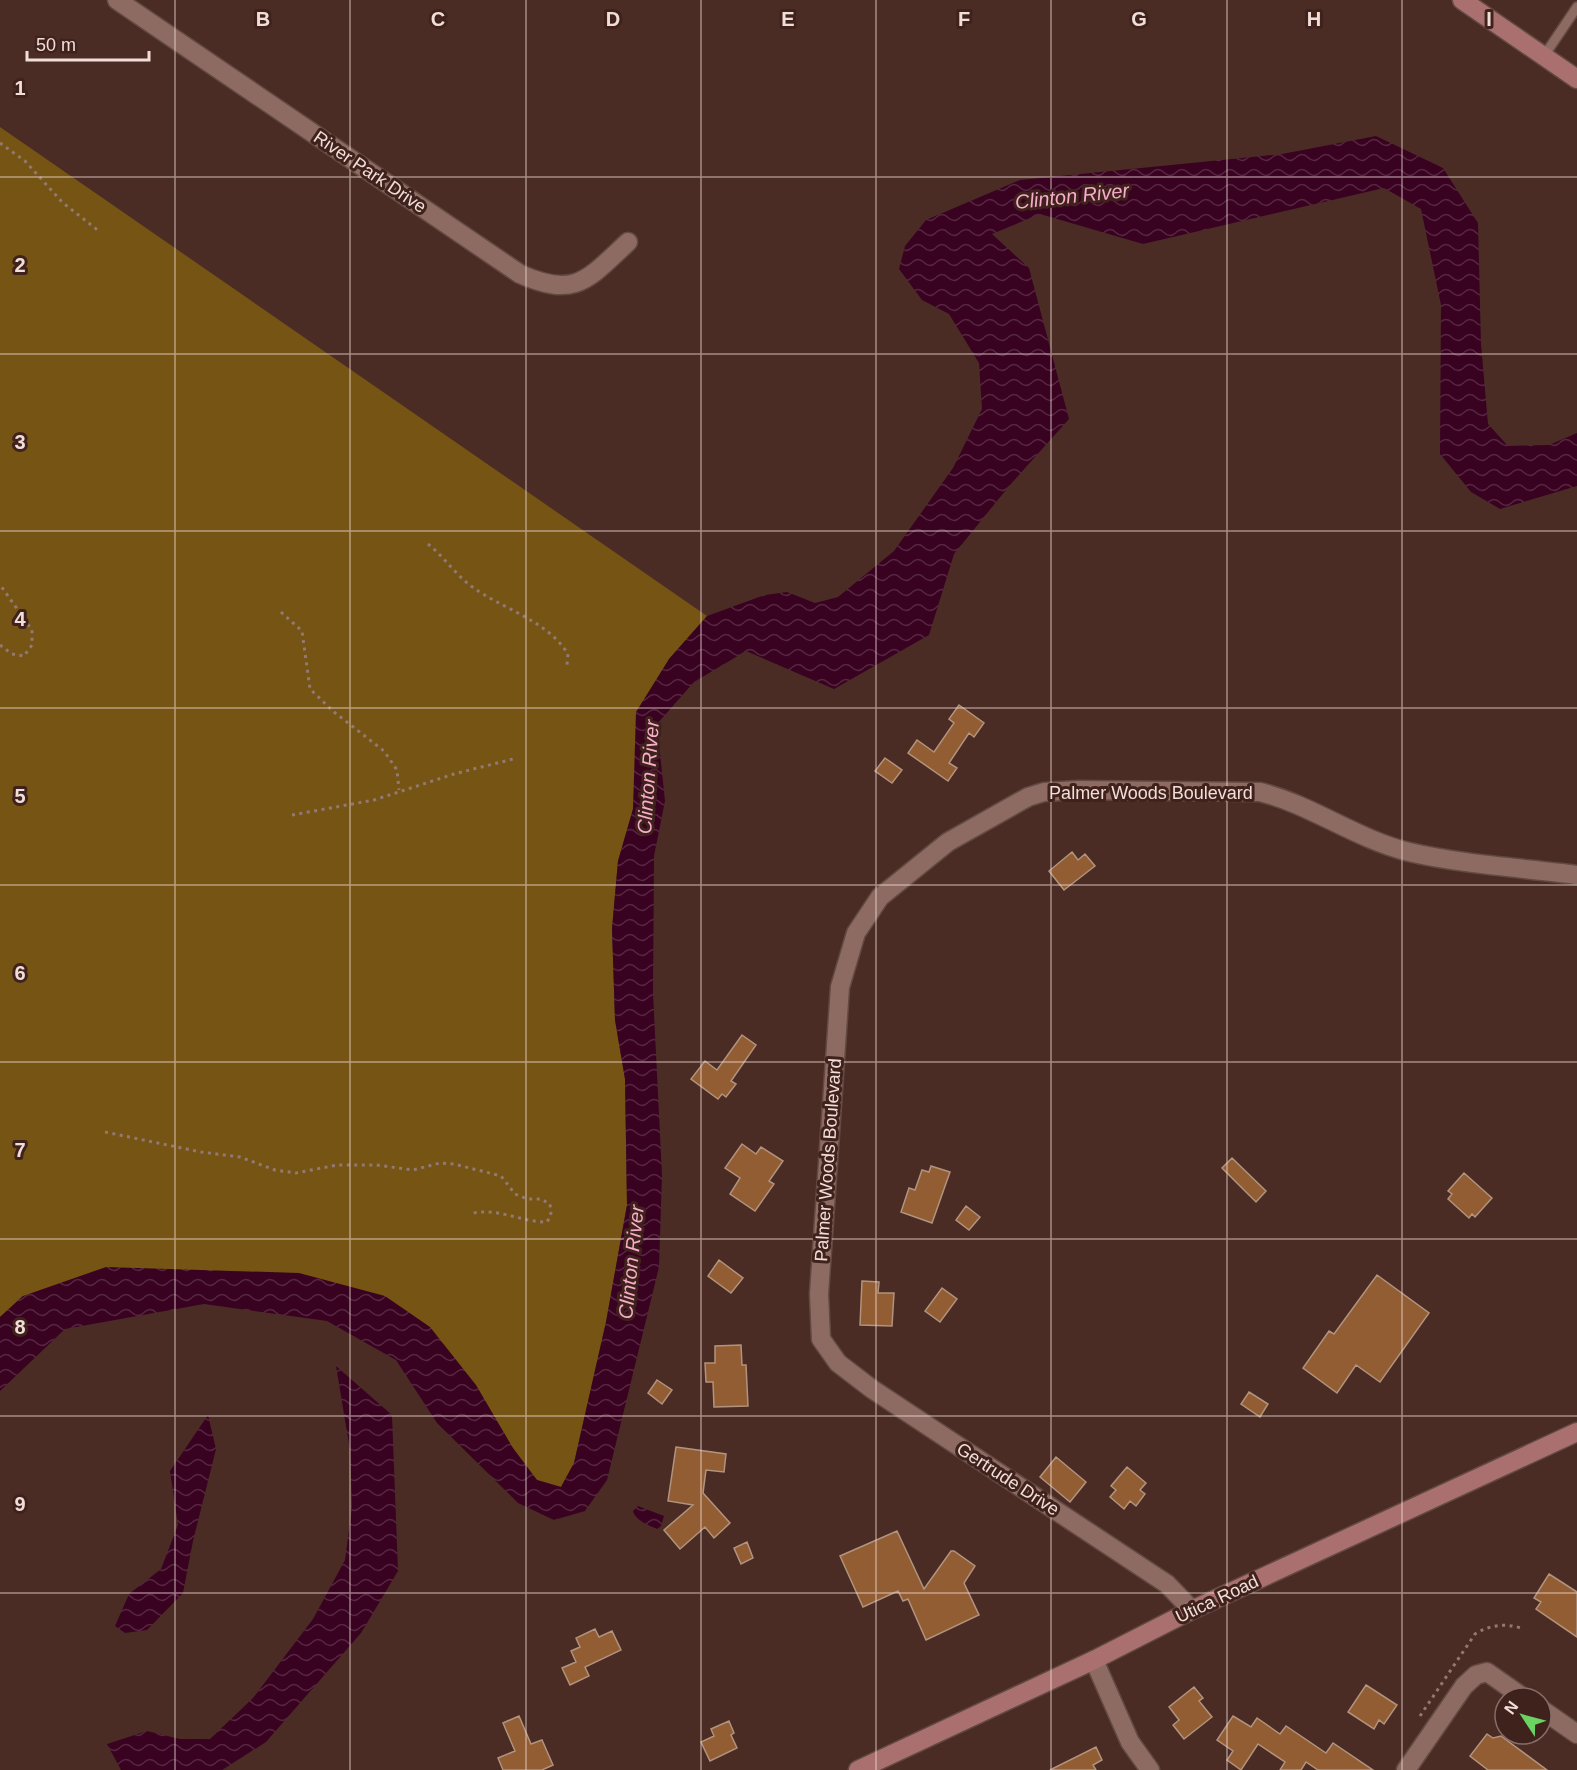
<svg xmlns="http://www.w3.org/2000/svg" width="1577" height="1770" font-family="Helvetica,sans-serif">
<defs>
<pattern id="water-waves" width="16" height="10" patternUnits="userSpaceOnUse" patternTransform="scale(1.5)"><rect width="16" height="10" fill="#390221"/><path d="M0 5q4-4 8 0t8 0" fill="none" stroke="#562641"/></pattern>
</defs>
<rect width="100%" height="100%" fill="#4a2c25"/>
<path fill="#765414" d="M0,127l707,489 -38,43 -34,117 -2,33 -15,52 -6,68 3,91 10,59 2,126 -21,117 -32,141 -13,24 -24,-7 -152,-184h-362l-23,21z"/>
<path fill="url(#water-waves)" d="M1376,136l67,32 35,55 3,121 7,80 20,22 41,-1 28,-12v53l-77,23 -29,-17 -31,-38 1,-149 -20,-96 -37,-21 -241,56 -103,-30 -48,20 37,34 40,151 -59,66 -56,69 -25,81 -95,54 -88,-38 -52,31 -37,42 8,77 -11,55 -1,137 9,182 -3,92 -52,213 -22,31 -31,9 -36,-17 -81,-80 -41,-63 -69,-39 -123,-17 -139,25 -65,62v-74l23,-21 83,-29 193,6 86,23 45,31 46,58 37,63 24,32 24,7 13,-24 32,-141 21,-117 -2,-126 -10,-59 -3,-91 6,-68 15,-52 3,-97 33,-53 38,-43 58,-21 22,-3 28,11 23,-6 56,-46 59,-83 29,-59 -3,-46 -30,-49 -27,-14 -23,-31 6,-23 21,-26 94,-40 262,-26z
M336,1366l56,49 6,156 -37,62 -95,109 -44,28h-101l-14,-26 40,-13 33,8h30l43,-41 60,-79 32,-59 7,-53 -2,-57z
M208,1415l8,34 -23,92 -10,52 -36,37 -22,3 -10,-7 14,-32 32,-25 17,-44 -8,-54z
M638,1506l26,10 -3,10 -4,3c-9,-4 -22,-9 -24,-18z"/>
<path fill="#935d34" stroke="#b1937e" stroke-width="1.5" d="M959,705l25,18 -10,14 -5,-4 -20,30 8,5 -9,13 -40,-28 9,-13 17,12 20,-29 -5,-4z
M885,758l17,12 -10,13 -17,-12z
M1072,852l6,8 7,-6 10,12 -31,24 -15,-19z
M742,1035l14,10 -25,36 5,3 -10,13 -4,-3 -4,5 -27,-20 14,-18 12,9z
M742,1144l14,10 5,-7 22,14 -14,20 5,3 -19,27 -25,-17 10,-16 -15,-10z
M1232,1158l34,33 -10,11 -34,-34z
M931,1166l19,6 -18,51 -31,-11 8,-24 6,2 7,-20 7,2z
M1464,1173l28,25 -17,19 -3,-3 -3,4 -21,-19 4,-5 -4,-3z
M966,1206l14,11 -11,13 -13,-10z
M719,1260l24,18 -12,15 -23,-17z
M1377,1275l52,38 -49,69 -24,-17 -19,28 -34,-25 26,-37 5,3z
M862,1281l17,1 -1,11h16l-2,33 -32,-1z
M942,1288l15,11 -17,23 -15,-11z
M741,1345l1,20h4l2,41 -34,1 -1,-25h-7l-1,-19h10v-17z
M657,1380l15,10 -10,14 -14,-11z
M1249,1392l19,12 -8,13 -19,-13z
M676,1447l50,7 -2,18 -18,-2 -3,23 27,30 -16,15 -9,-11 -25,22 -16,-19 29,-25 -25,-4z
M1056,1457l30,25 -16,20 -30,-25z
M1127,1467l19,16 -6,7 5,4 -9,12 -6,-5 -6,8 -14,-12 6,-7 -5,-4z
M897,1531l27,58 27,-38h3l21,15 -11,17 15,32 -53,25 -18,-41 -5,2 -5,-10 -35,16 -23,-51z
M747,1542l6,16 -12,6 -7,-16z
M1549,1574l28,18v45l-41,-28 5,-7 -7,-4z
M595,1629l4,8 13,-6 9,19 -36,17 4,9 -19,9 -8,-17 14,-6 -5,-11 9,-4 -4,-9z
M1366,1685l31,20 -13,19 -5,-4 -5,9 -26,-17z
M1194,1687l9,11 -4,3 13,16 -28,22 -11,-14 6,-5 -10,-13z
M519,1716l12,28 11,-4 11,25 -11,5h-39l-5,-12 17,-7 -12,-28z
M1233,1716l18,11 6,-9 23,16 6,-8 40,27 7,-10 40,27h-55l-12,-8 -5,8h-21l5,-8 -27,-18 -17,26 -14,-10 6,-9 -16,-11z
M729,1721l5,12 -3,2 6,13 -27,13 -9,-19 13,-6 -3,-7z
M1487,1734l6,4 8,-2 46,34h-59l-18,-14z
M1096,1747l6,13 -9,5 3,5h-46z"/>
<g fill="none" stroke-linecap="round" stroke-linejoin="round">
<g stroke="#624942" stroke-width="12">
<path id="lane" d="M1544,56l33,-49"/>
</g>
<g stroke="#624942" stroke-width="21">
<path id="street" d="M117,0l403,274c56,25 68,5 108,-32
M1192,1610l-25,-26 -295,-195 -34,-26 -17,-24 -2,-45 21,-307 16,-54 24,-36 68,-55 80,-45 16,-5 35,-2 181,2c52,13 96,47 149,60 51,12 114,16 168,23
M1094,1660l36,82 20,28
M1541,1709l36,25
M1406,1770l58,-84 12,-11 11,-3 37,26"/>
</g>
<g stroke="#624942" stroke-width="21">
<path id="secondary" d="M1462,0l115,79
M858,1770l236,-110 98,-50 385,-178"/>
</g>
<path stroke="#937973" stroke-width="3" stroke-dasharray="3 4.5" stroke-linecap="butt" d="M0,143l25,18 37,41 38,30
M428,544c16,13 27,30 43,42 31,23 76,34 97,68l-1,11
M281,612l21,19 8,58 24,23 50,39 13,19 2,20
M0,645l12,9 12,2 8,-11v-15l-31,-44
M292,815l82,-15 80,-26 59,-15
M105,1132l96,20 39,5 35,13 21,3 41,-8h39l37,5 27,-7 14,1 47,12 14,18 12,5h14l9,5 1,11 -4,7c-26,0 -48,-14 -74,-9
M1420,1716l55,-82c15,-9 29,-11 46,-6"/>
<use href="#lane" stroke="#8d6b62" stroke-width="9"/>
<use href="#street" stroke="#8d6b62" stroke-width="18"/>
<use href="#secondary" stroke="#aa706f" stroke-width="18"/>
</g>
<path fill="none" stroke="#f2ded9" stroke-width="1.5" stroke-opacity="0.55" d="M175,0v1770M350,0v1770M526,0v1770M701,0v1770M876,0v1770M1051,0v1770M1227,0v1770M1402,0v1770M0,177h1577M0,354h1577M0,531h1577M0,708h1577M0,885h1577M0,1062h1577M0,1239h1577M0,1416h1577M0,1593h1577"/>
<g text-anchor="middle" dominant-baseline="central" stroke-width="6" stroke-linejoin="round" paint-order="stroke">
<g font-size="18" fill="#f2ded9" stroke="#3f221b">
<text transform="translate(370 172) rotate(34)">River Park Drive</text>
<text x="1151" y="793">Palmer Woods Boulevard</text>
<text transform="translate(828 1160) rotate(-86)">Palmer Woods Boulevard</text>
<text transform="translate(1008 1479) rotate(33)">Gertrude Drive</text>
<text transform="translate(1217 1599) rotate(-25)">Utica Road</text>
</g>
<g font-size="20" font-style="italic" fill="#f8adcd" stroke="#3f221b">
<text transform="translate(1072 196) rotate(-6)">Clinton River</text>
<text transform="translate(648 777) rotate(-86)">Clinton River</text>
<text transform="translate(631 1262) rotate(-84)">Clinton River</text>
</g>
</g>
<g font-size="20" text-anchor="middle" font-weight="bold" fill="#f2ded9" stroke="#3f221b" stroke-width="6" stroke-linejoin="round" paint-order="stroke">
<text x="263" y="26">B</text>
<text x="438" y="26">C</text>
<text x="613" y="26">D</text>
<text x="788" y="26">E</text>
<text x="964" y="26">F</text>
<text x="1139" y="26">G</text>
<text x="1314" y="26">H</text>
<text x="1489" y="26">I</text>
<text x="20" y="95">1</text>
<text x="20" y="272">2</text>
<text x="20" y="449">3</text>
<text x="20" y="626">4</text>
<text x="20" y="803">5</text>
<text x="20" y="980">6</text>
<text x="20" y="1157">7</text>
<text x="20" y="1334">8</text>
<text x="20" y="1511">9</text>
</g>
<g transform="translate(1523 1716) rotate(306)"><circle r="28" fill="#3f221b" stroke="#876d67" stroke-width="1.5"/>
<path d="M0-4.5L10 22L0 15L-10 22Z" fill="#6ad363"/>
<text y="-9" font-size="16" font-weight="bold" text-anchor="middle" fill="#f2ded9">N</text>
</g>
<path d="M27 51v9h122v-9" fill="none" stroke="#f2ded9" stroke-width="3"/>
<text x="36" y="51" font-size="18" fill="#f2ded9" stroke="#3f221b" stroke-width="4.5" paint-order="stroke">50 m</text>
</svg>
